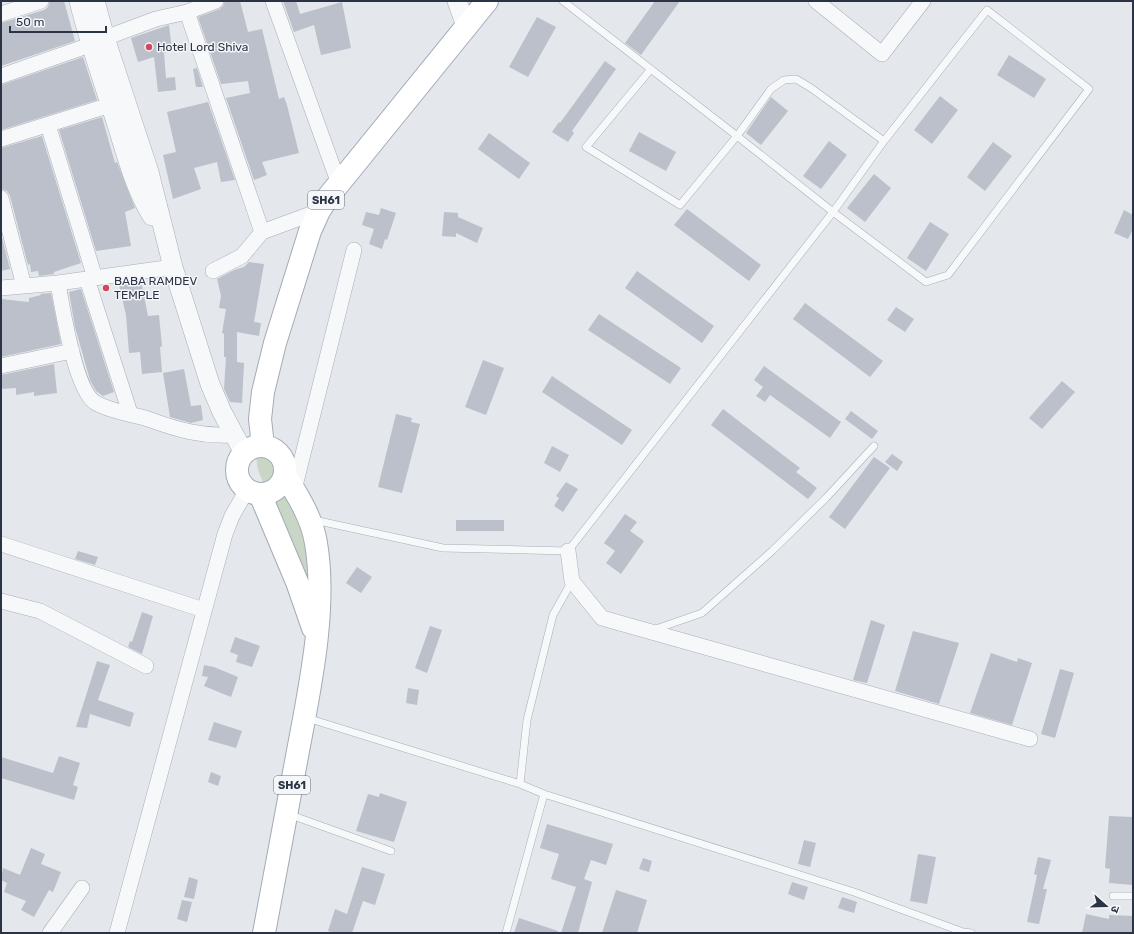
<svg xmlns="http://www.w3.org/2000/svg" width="1134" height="934" font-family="Rubik,'Noto Sans Devanagari',sans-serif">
<rect width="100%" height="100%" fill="#e4e7ec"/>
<path fill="#c9d6c5" d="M260,445l14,11 44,109 -12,20 -48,-115 -2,-13z"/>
<path fill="#bbc0ca" d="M50,1h14l11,40 -74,25v-43l43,-13 4,-3z
M225,1h15l8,31 14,-3 17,70 5,-2 3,8 12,48 -37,9 5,13 -13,5 -28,-82 24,-5 -2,-12 -27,3 -23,-67 22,-8 3,-3z
M283,1h13l4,13 42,-12 9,46 -30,7 -7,-30 -20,7z
M655,1h25l-39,54 -16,-12z
M537,17l19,10 -28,50 -19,-10z
M169,25l3,25 -8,3 2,25 9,-1 1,13 -18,2 -4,-35 -16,5 -7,-24z
M1009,55l37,24 -12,19 -37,-23z
M83,57l14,43 -96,30v-45z
M605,61l11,8 -44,62 2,2 -6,9 -16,-10 7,-10 1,1z
M197,68l6,19h-7l-3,-18z
M940,96l18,14 -26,34 -18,-14z
M771,97l17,14 -27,34 -15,-12z
M208,102l27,78 -14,2 -4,-20 -23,6 7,21 -28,10 -10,-44 13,-3 -9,-40z
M102,117l13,46 2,-1 18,46 -10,4 6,34 -35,5 -37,-121z
M639,132l37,20 -10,19 -37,-20z
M489,133l41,30 -11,16 -41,-30z
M42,136l39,127 -27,9v2l-15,2 -1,-5 -7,1 -1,-8 -2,1 -18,-69 -3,-5 -6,-2v-41z
M829,141l18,14 -26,34 -18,-13z
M993,142l19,14 -27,35 -18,-14z
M874,174l17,14 -26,34 -18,-14z
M381,208l15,5 -9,27 -2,-1 -3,10 -13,-5 5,-15 -12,-4 4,-13 13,3z
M687,209l74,56 -12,16 -75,-56z
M1124,210l9,5v14l-5,10 -14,-6z
M444,212l14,1v4l25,11 -6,15 -21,-10v4l-14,-1z
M930,222l19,12 -23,37 -19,-13z
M1,234l9,35 -9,2z
M249,262l15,2 -10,58 7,1 -2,13 -22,-4v30l7,1 -2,40 -12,-1 -6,-13 2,-32h-2v-23l-2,-1 4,-24 -7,-1 2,-12 -4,-17 17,-9 10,-3z
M637,271l77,55 -12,17 -77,-55z
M141,281l7,35 11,-1 3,31 -2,1 2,25 -20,2 -2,-22 -11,1 -3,-38 -7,-30z
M81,289l33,103 -11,4 -7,-5 -6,-11 -15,-53 -6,-35z
M51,293l10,51 -60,13v-58l28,3v-4l12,-3 -1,-1z
M805,303l78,58 -13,16 -77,-58z
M896,307l18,12 -9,13 -18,-12z
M599,314l82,54 -11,16 -82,-54z
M483,360l21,8 -18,47 -21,-8z
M54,364l3,29 -23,3v-4l-18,3v-7l-15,1v-14z
M764,366l77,56 -11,16 -60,-43 -5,7 -9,-6 7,-9 -9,-7z
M184,369l7,37 10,-1 2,15 -12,3 -21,-6 -7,-44z
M552,376l80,54 -10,15 -80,-53z
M1062,381l13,11 -33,37 -13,-11z
M723,409l77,59 -4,4 21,16 -9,11 -97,-74z
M851,411l27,20 -6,8 -27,-20z
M396,414l16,4 -1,4 9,2 -18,69 -24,-6z
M552,446l17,9 -9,17 -16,-9z
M892,454l11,8 -6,9 -12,-9z
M874,457l16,11 -45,61 -16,-12z
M566,482l12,7 -15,23 -9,-6 5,-8 -3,-2z
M625,514l12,8 -7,9 14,10 -23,33 -15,-11 9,-12 -11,-8z
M456,520h48v11h-48z
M78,551l20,6 -3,8 -20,-6z
M357,567l15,10 -11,16 -15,-10z
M142,612l11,4 -11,38 -14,-7 2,-6 2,1z
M871,620l14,5 -18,58 -14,-3z
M430,626l12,4 -15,43 -12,-5z
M913,631l46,12 -20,61 -44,-13z
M235,637l25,9 -8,21 -16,-5 2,-7 -8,-3z
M991,653l26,9 1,-4 14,5 -20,62 -42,-12z
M97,661l13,4 -12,35 36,13 -4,14 -40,-13 -3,14 -11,-1z
M204,665l10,2 24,10 -7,20 -27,-11 4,-9 -6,-1z
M1060,669l14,4 -19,65 -14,-4z
M408,688l11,2 -2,15 -11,-2z
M214,722l28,9 -6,17 -28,-8z
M59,756l21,7 -7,22 5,2 -4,13 -73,-22v-21l52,16z
M211,772l10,4 -3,10 -10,-4z
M380,793l27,9 -13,40 -38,-11 12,-37 11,3z
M1109,816l24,1v68l-24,-2 1,-14 -5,-1z
M547,824l66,20 -7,21 -15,-5 -7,19 8,3 -14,51h-17l15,-46 -25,-8 8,-25 -19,-6z
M804,840l12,3 -6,24 -12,-3z
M31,848l14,6 -4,10 20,8 -8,20 -4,-2 -15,27 -13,-7 5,-9 -22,-9 3,-9 -6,-3 2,-12 17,7z
M918,854l18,3 -9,47 -17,-3z
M1038,857l13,3 -8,29h4l-8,35 -12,-2 10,-47 -3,-1z
M643,858l9,3 -3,11 -10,-3z
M362,867l23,7 -10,31 -12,-4 -11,32h-18l-6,-2 7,-22 12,5z
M189,877l9,3 -4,19 -10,-2z
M792,882l16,5 -4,13 -16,-6z
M616,890l31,10 -10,33h-35z
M842,897l15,5 -3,11 -16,-5z
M182,900l10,2 -5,20 -10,-3z
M1086,914l23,5v-4l24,1v17h-51z
M519,918l39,13 -1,2h-43z"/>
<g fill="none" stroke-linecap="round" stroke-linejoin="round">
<g stroke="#a9aeb7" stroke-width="8">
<path id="service" d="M563,1l174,135 34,-47 13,-9 12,-1 15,9 73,53
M987,10l102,79 -141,186 -22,7 -93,-70 51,-71z
M314,520l129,28 125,3 265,-339 -96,-76 -57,69 -94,-58 65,-78
M653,630l49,-17 70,-62 54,-53 48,-52
M307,718l213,66 24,10 310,98 109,40 8,1
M520,784l7,-64 26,-105 19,-34
M288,814l103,37
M1113,896h20
M506,933l38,-139"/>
</g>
<g stroke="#a9aeb7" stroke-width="16">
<path id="minor" d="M273,1l66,183
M816,1l66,53 41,-53
M187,12l75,220
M1,14l40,-13
M105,38l51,-19 31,-7 29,-11
M1,76l89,-31
M48,125l47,153
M1,139l109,-34
M1,198l23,88
M213,271l29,-15 20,-24 57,-21
M87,279l43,134
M58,283c4,24 18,110 38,120 16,9 36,11 52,16 30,11 55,18 86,16
M1,288l57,-5 115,-16
M1,366l71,-15
M294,490l60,-240
M1,544l203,66
M568,551l4,30 30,37 428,121
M1,601l39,10 106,55
M50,933l32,-45
M117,933l108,-399 7,-18 15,-26"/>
</g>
<g stroke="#a9aeb7" stroke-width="20">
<path id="tertiary" d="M79,1c10,41 24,80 37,121 10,31 18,65 36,94
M95,1l10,37 44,134 24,95 37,117 12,28 22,41
M457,1l9,25"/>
</g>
<g stroke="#a3abb8" stroke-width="24">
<path id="primary" d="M237 470a24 24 0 1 1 48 0a24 24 0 1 1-48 0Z
M263,446l-3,-27 3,-27 12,-49 35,-112 9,-20 9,-14 159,-196
M260,494l37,88 16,46
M264,933c11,-61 23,-121 34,-182 12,-64 29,-143 18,-208 -4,-25 -18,-47 -31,-68"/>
</g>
<use href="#service" stroke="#f7f8fa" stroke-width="7"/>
<use href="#minor" stroke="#f7f8fa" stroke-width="15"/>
<use href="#tertiary" stroke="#f7f8fa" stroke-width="19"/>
<use href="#primary" stroke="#fff" stroke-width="22"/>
</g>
<g fill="#d1495b" stroke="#f4f6f9" stroke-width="1.5">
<circle cx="149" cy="47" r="4"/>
<circle cx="106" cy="288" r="4"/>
</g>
<g text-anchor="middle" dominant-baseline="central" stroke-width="3" stroke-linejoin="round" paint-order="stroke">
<g fill="#f4f6f9" stroke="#676e7b" stroke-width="1">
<rect x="308" y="191" width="36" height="18" rx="3"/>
<rect x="274" y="776" width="36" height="18" rx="3"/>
</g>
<g font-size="11" font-weight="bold" fill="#2b3445">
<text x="326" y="200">SH61</text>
<text x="292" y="785">SH61</text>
</g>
<g font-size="12" fill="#2b3445" stroke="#f4f6f9" text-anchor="start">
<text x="157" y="47">Hotel Lord Shiva</text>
<text x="114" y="281">BABA RAMDEV<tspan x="114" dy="14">TEMPLE</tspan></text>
</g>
</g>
<rect width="1134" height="934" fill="none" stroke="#2b3445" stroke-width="4"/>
<g transform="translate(1106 906) rotate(110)" stroke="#f4f6f9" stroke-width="3" paint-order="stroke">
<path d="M0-3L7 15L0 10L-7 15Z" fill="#2b3445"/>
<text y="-6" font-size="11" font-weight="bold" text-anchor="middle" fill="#2b3445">उ</text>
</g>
<path d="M10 26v6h96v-6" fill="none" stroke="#2b3445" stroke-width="2"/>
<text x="16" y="26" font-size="12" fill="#2b3445" stroke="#f4f6f9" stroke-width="3" paint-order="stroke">50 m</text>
</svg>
